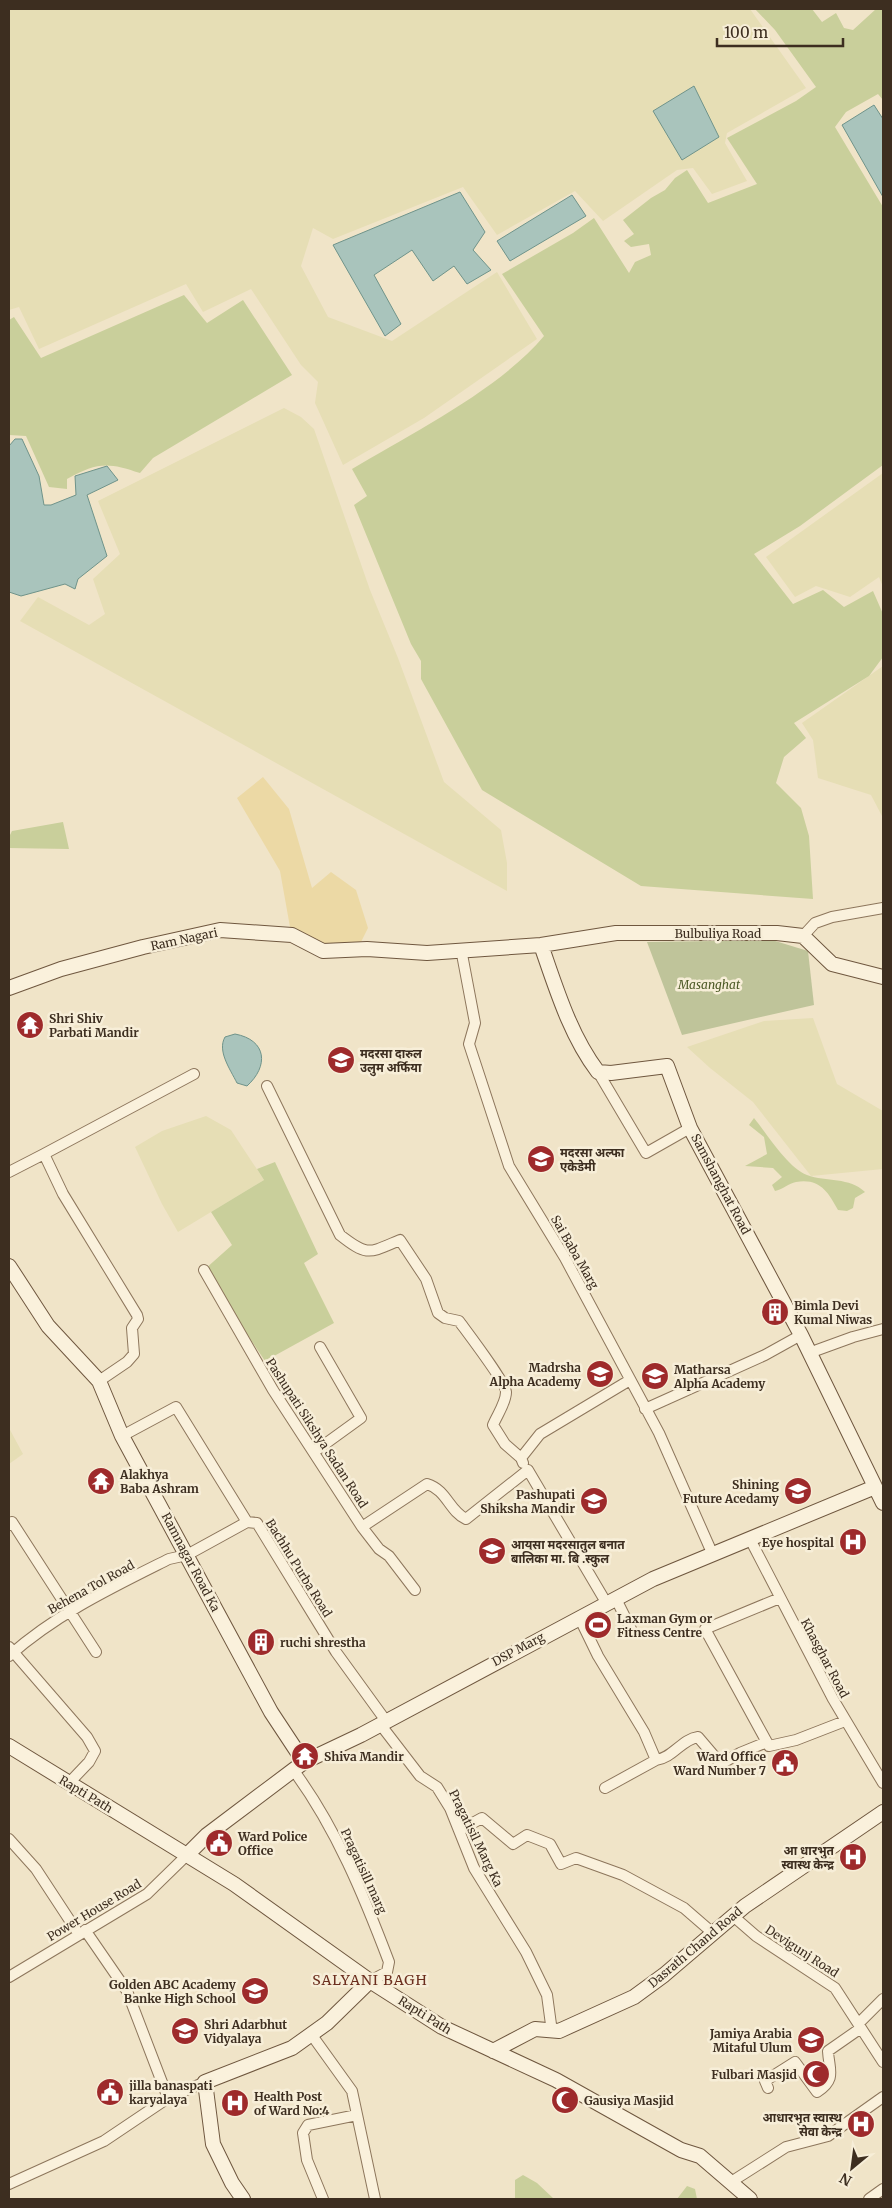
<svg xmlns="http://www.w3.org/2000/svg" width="892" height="2208" font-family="Merriweather,'Noto Sans Devanagari',serif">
<rect width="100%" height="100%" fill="#f0e4c8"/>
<path fill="#e6deb5" d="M9,9h741l56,79 -79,45 -2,10 22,38 -35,13 -19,-26 -16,2 -74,51 -28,-30 -78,44 -34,-48 -130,52 -20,-11 -12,38 27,51 64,24 105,-69 40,67 -113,79 -81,47 -28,-62 3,-21 -17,-17 -50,-76 -48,23 -17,-28 -147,65 -20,-42 -10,3z
M284,408l17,9 13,12 56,161 28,68 46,124 57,48 6,33v28l-487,-270 18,-24 51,28 16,-11 -12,-35 27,-25 -22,-53z
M883,473v114l-4,-10 -29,20 -34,-11 -21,11 -29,-40z
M883,666v152l-12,-23 -53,-17 -5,-38 -11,-17z
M813,1018l24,66 46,27v58l-72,7 -58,-74 -43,-34 -23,-21 77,-26z
M206,1116l25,14 33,50 -86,52 -16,-28 -27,-57 27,-16z
M9,1428l14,26 -14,10z"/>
<path fill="#c9cf9b" d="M755,9h57l10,13 14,-9 8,15 9,2 23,-21h7v91l-5,-6 -32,18 -11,15 48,80v258l-83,61 -46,28 39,50 30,-14 21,17 29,-16 10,23v43l-14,19 -75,47 12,15 -22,19 -8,26 25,25 8,28 4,63 -172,-13 -159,-96 -61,-111v-18l-10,-17 -57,-139 13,-9 -15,-27c60,-36 148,-80 192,-133l-42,-62 71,-41 21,-15 35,55 6,-11 16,-7 -2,-11 -18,3 -7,-6 10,-7 -11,-14 28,-22 14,-8 10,-12 12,-8 21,33 49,-19 -30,-46 69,-37 20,-14 -41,-57z
M184,295l23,28 36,-23 49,75 -139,83 -13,15c-32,-11 -43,-11 -73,6v10l-18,-2 -23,-51 -17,-1v-115l5,-3 27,41z
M63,822l6,27 -60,-1v-11l3,-6z
M754,1118c13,16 34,50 53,57 19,7 43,2 58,17l-10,6 -2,10 -6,3 -9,-1c-10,-18 -18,-32 -42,-28 -7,1 -14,8 -21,9l-3,-6 10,-8 -9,-9 -28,-2 22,-12 -3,-17 -15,-12z
M275,1162l43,92 -14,9 30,60 -69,38 -61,-91 28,-25 -21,-33 53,-32 -7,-11z
M523,2175l14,8 17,16h-39v-19z
M687,2186l8,3 2,10h-20z"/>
<path fill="#ecd9a5" d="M263,777l26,32 23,79 19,-16 25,18 12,38 -9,18 -43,2 3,-7 -29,-14 -10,-56 -43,-73z"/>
<path fill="#bfc49a" d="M772,940l36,11 6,54 -132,30 -35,-93z"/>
<path fill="#a9c4bc" stroke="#6f938a" d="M694,86l25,51 -37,23 -29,-49z
M874,105l9,14v78l-41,-72z
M460,192l25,40 -12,18 18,20 -24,14 -13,-18 -21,15 -21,-31 -38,25 27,49 -16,12 -52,-91z
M572,195l14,21 -76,45 -13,-20z
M15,439h7l17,37 5,29h7l25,-10 -1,-19 32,-10 11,14 -31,15 20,61 -29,23 -3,10 -10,-5 -44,12 -12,-4v-146z
M235,1034c32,6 34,32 12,52l-10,-3c-7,-14 -20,-32 -12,-46z"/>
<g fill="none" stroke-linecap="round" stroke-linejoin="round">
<g stroke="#8d765c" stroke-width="12">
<path id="street" d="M803,936l12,-13 17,-6 51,-9
M461,949l14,74 -6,21 40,122 56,92 94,175 54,122
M598,1072l48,81 44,-25
M267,1086l73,149c28,22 29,18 60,5l26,39 12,34 7,5 14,3c8,11 47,62 47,71 0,11 -9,23 -13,33l12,19 16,14
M44,1154l150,-80
M9,1172l35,-18 19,40 74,121 1,4 -6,9 2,26 -7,8 -28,19
M204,1270l69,120 89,137 65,-43c20,6 22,27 39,35l62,-49 79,134
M809,1353l44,-16 30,-8
M645,1409l120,-54 36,-20
M122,1436l54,-29 71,115 10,1 79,129 50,69
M314,1452l47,-34 -41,-71
M523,1463l-2,-5 19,-24 90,-54
M9,1525l3,-3 84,130
M362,1527l17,22 10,7 26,34
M751,1541l82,158 50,84
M780,1598l-75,31 64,117 27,-6 49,-19
M616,1599l15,30
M579,1617l19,39 46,76 12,28 -51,28
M9,1647l78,90 8,14 -6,11 -20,21
M9,1656c47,-42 104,-69 160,-97l18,-4 60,-33
M380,1724l40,52 17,11 13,21 24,60 52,84 21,43 5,37
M656,1760c17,-2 26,-21 42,-23l23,27 19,-11 27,-11
M294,1771c42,57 70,125 95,191l-2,10 -17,9
M460,1830l22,-12 31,26 14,-9 23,9 11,20 15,-6 47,17 61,33 30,26
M9,1839l27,30 42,64
M733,1916l23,20 79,52 48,74
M85,1930l42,61 41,107
M9,1977l138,-83 40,-39
M859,2023l24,-24
M311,2034l41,57 23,108
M768,2088l-3,-7 30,-19 22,30c20,-13 12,-22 11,-41l33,-23
M731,2182l55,-35 42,-11 55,-39
M9,2184l95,-43 64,-43 37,-16
M323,2199l-16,-39 -4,-27 5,-8 49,-10
M869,2199l14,-10"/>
</g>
<g stroke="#6f573f" stroke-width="16">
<path id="secondary" d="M541,945c15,43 29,90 57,127l13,1 56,-7 23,62 111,207 82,168
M9,988l52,-19 82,-22 77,-17 72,5 31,16 44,-2 60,4 114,-8 75,-12h161l26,3 29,28 51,13
M9,1266l39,60 51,55 23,55 149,276 33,50
M9,1746l225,138 136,97 72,46 114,53 125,70 19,6 50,43
M187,1855l20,-20 97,-73 57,-27 292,-156 222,-92
M493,2051l42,-22 24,2 75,-34 30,-22 81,-69 138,-94
M243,2199l-11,-16 -19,-39 -8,-62 87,-34 35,-25 43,-42"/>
</g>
<use href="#street" stroke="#faf1dc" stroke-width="10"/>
<use href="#secondary" stroke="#faf1dc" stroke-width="14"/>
</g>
<defs>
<g id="temple-disc" transform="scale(1.4375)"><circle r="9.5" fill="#9e2a2b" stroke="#f7eed8"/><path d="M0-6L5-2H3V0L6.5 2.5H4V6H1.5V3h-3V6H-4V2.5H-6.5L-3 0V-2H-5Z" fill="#fff"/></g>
<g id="school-disc" transform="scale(1.4375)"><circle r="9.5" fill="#9e2a2b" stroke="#f7eed8"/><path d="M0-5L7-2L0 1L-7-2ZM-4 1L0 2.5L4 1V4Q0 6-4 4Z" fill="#fff"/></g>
<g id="building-disc" transform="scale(1.4375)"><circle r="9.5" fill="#9e2a2b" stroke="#f7eed8"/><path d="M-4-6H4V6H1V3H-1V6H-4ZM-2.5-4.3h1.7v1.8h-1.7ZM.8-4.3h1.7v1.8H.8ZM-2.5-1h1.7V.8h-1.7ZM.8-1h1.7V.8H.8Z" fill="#fff"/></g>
<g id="hospital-disc" transform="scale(1.4375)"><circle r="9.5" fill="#9e2a2b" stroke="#f7eed8"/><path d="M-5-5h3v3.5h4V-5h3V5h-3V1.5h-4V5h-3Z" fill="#fff"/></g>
<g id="stadium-disc" transform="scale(1.4375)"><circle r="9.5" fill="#9e2a2b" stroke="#f7eed8"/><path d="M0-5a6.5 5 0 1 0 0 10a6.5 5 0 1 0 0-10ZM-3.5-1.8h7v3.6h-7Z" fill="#fff"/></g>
<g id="civic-disc" transform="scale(1.4375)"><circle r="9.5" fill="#9e2a2b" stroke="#f7eed8"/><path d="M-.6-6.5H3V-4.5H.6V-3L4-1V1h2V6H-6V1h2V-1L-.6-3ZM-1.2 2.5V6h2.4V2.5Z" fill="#fff"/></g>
<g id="mosque-disc" transform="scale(1.4375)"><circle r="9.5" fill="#9e2a2b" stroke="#f7eed8"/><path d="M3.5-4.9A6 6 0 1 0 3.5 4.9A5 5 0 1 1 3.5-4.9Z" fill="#fff"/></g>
</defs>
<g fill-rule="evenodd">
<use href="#temple-disc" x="30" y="1025"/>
<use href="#school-disc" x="341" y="1060"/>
<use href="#school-disc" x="541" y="1159"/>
<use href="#building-disc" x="775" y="1312"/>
<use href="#school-disc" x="600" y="1374"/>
<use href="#school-disc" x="655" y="1376"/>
<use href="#temple-disc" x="101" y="1481"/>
<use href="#school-disc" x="798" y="1491"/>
<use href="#school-disc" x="594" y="1501"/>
<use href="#hospital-disc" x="853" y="1542"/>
<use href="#school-disc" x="492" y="1551"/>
<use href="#stadium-disc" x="598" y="1625"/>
<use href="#building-disc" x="261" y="1642"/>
<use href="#temple-disc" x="305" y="1756"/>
<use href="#civic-disc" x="785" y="1763"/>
<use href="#civic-disc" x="219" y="1843"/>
<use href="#hospital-disc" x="853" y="1857"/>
<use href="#school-disc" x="255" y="1991"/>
<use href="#school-disc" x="185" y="2031"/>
<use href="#school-disc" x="811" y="2040"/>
<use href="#mosque-disc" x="816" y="2074"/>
<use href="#civic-disc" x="110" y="2092"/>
<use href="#mosque-disc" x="565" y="2100"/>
<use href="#hospital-disc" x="235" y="2103"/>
<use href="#hospital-disc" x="861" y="2124"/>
</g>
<g text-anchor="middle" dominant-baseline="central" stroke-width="5" stroke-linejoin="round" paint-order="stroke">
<g font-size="12" fill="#3d2e20" stroke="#f7eed8">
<text x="718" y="933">Bulbuliya Road</text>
<text transform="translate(184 939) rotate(-12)">Ram Nagari</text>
<text transform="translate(721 1184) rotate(62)">Samshanghat Road</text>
<text transform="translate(575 1252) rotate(60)">Sai Baba Marg</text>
<text transform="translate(317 1433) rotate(57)">Pashupati Sikshya Sadan Road</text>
<text transform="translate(191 1562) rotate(62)">Ramnagar Road Ka</text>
<text transform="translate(299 1568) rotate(58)">Bachhu Purba Road</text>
<text transform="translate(91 1587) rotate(-29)">Behena Tol Road</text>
<text transform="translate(518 1649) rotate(-28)">DSP Marg</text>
<text transform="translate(825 1658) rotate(62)">Khasghar Road</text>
<text transform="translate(86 1794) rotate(31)">Rapti Path</text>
<text transform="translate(476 1838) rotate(64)">Pragatisil Marg Ka</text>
<text transform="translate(364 1871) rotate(65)">Pragatisill marg</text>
<text transform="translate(94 1910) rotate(-31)">Power House Road</text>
<text transform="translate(695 1947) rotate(-40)">Dasrath Chand Road</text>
<text transform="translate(802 1951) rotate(33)">Devigunj Road</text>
<text transform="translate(425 2015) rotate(32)">Rapti Path</text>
</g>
<g font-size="12" font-style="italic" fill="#4d5a26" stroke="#f7eed8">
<text x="709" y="984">Masanghat</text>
</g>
<g font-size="12" font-weight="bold" fill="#3d2e20" stroke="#f7eed8" text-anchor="start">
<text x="49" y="1018">Shri Shiv<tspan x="49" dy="14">Parbati Mandir</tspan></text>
<text x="360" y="1053">मदरसा दारुल<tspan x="360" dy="14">उलुम अर्फिया</tspan></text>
<text x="560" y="1152">मदरसा अल्फा<tspan x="560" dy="14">एकेडेमी</tspan></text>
<text x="794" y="1305">Bimla Devi<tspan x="794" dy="14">Kumal Niwas</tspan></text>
<text x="581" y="1367" text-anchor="end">Madrsha<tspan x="581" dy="14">Alpha Academy</tspan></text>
<text x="674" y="1369">Matharsa<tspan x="674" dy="14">Alpha Academy</tspan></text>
<text x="120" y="1474">Alakhya<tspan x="120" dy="14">Baba Ashram</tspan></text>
<text x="779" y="1484" text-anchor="end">Shining<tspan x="779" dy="14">Future Acedamy</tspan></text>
<text x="575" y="1494" text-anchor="end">Pashupati<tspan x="575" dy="14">Shiksha Mandir</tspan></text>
<text x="834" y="1542" text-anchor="end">Eye hospital</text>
<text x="511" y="1544">आयुसा मदरसातुल बनात<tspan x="511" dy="14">बालिका मा. बि .स्कुल</tspan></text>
<text x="617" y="1618">Laxman Gym or<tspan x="617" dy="14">Fitness Centre</tspan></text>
<text x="280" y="1642">ruchi shrestha</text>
<text x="324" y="1756">Shiva Mandir</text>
<text x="766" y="1756" text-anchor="end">Ward Office<tspan x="766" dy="14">Ward Number 7</tspan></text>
<text x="238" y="1836">Ward Police<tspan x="238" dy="14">Office</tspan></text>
<text x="834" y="1850" text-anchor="end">आ धारभुत<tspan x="834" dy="14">स्वास्थ केन्द्र</tspan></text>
<text x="236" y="1984" text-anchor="end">Golden ABC Academy<tspan x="236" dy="14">Banke High School</tspan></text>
<text x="204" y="2024">Shri Adarbhut<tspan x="204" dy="14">Vidyalaya</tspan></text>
<text x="792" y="2033" text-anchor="end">Jamiya Arabia<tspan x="792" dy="14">Mitaful Ulum</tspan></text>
<text x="797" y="2074" text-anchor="end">Fulbari Masjid</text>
<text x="129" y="2085">jilla banaspati<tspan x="129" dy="14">karyalaya</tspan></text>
<text x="254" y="2096">Health Post<tspan x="254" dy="14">of Ward No:4</tspan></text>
<text x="584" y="2100">Gausiya Masjid</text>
<text x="842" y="2117" text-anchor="end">आधारभुत स्वास्थ<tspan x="842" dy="14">सेवा केन्द्र</tspan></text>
</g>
<g font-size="14" letter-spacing="1" fill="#6b2e1e" stroke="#f7eed8">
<text x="370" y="1980">SALYANI BAGH</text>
</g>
</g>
<rect width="892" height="2208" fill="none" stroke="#3d2e20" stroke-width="20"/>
<g transform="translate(852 2168) rotate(209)" stroke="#f7eed8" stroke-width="4" paint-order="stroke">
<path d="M0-4L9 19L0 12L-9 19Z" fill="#3d2e20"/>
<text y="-8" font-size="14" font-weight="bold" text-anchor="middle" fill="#3d2e20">N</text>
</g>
<path d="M717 38v8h126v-8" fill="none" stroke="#3d2e20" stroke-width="2.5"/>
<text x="724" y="38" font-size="15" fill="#3d2e20" stroke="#f7eed8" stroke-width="4" paint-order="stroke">100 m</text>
</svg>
